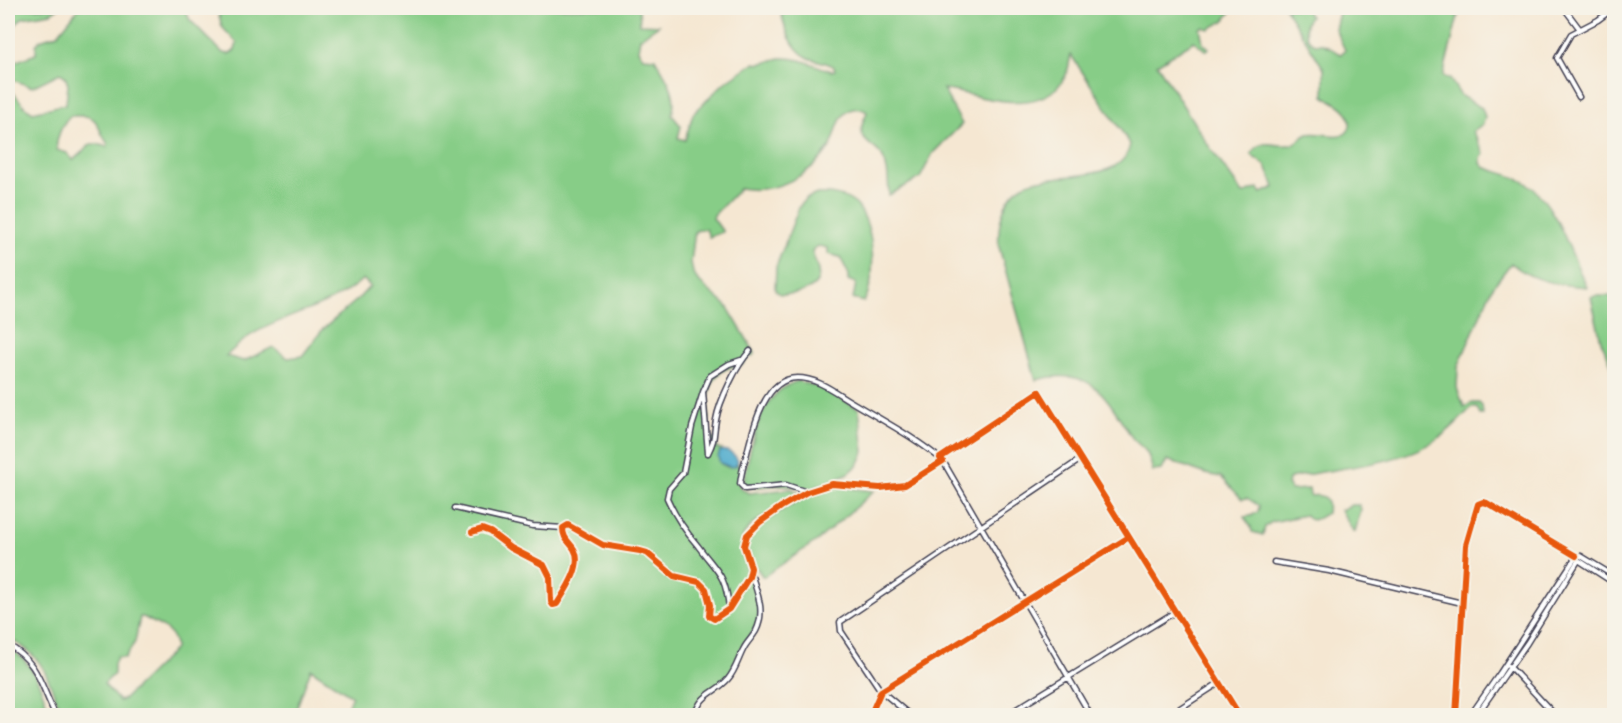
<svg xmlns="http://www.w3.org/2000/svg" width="1622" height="723" font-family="'Balsamiq Sans',sans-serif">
<rect width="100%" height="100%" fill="#f7f3e8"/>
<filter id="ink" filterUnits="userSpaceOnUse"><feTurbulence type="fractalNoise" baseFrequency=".0167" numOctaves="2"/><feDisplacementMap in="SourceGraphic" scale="12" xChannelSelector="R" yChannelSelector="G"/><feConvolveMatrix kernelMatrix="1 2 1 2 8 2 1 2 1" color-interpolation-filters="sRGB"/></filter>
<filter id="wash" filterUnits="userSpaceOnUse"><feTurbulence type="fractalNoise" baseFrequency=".008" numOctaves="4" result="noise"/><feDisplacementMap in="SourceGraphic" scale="24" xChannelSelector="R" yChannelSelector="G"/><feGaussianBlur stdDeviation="1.35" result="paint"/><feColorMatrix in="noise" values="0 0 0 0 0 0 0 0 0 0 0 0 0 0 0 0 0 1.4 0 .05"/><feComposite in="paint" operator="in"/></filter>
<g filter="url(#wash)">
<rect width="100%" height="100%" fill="#f5e7d2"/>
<path fill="#87cd87" stroke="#547861" stroke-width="1.5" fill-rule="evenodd" d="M8,8h50l-7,5 -29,5 -14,15z
M79,8h105l6,12 33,33 7,1 5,-4 2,-7 -15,-16 -5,-19h422l1,16 19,1 -19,13 -2,12 5,7 12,1c10,19 24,34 17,57l9,11 -3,12 7,2 8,-26 31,-31 30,-20c9,3 18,-4 27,-5 17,-1 35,8 51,13l3,-1 -1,-3c-8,-6 -18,-5 -27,-10 -17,-9 -23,-32 -27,-49h454l-10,13 -15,8 -6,-2 -3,1 3,15 6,5 -3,3 -12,-10 -37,23 49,78 37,52 15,-6 4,5 13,-6 -9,-21 -15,-11c12,-21 25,-5 42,-11 5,-2 10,-8 15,-10 10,-2 23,3 33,1 5,0 8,-5 9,-9 2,-17 -15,-23 -26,-30v-27l-39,-61h22v5l3,3c-6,7 -7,22 3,27 1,1 8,1 10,1 6,2 12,8 18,10l4,-4 -10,-21 5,-21h107l11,8 -15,60 7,3 11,17 21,12 3,9 -2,7 -10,7 11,23 -3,4v5l3,4c14,6 31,8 44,17 29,21 43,72 59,103 -28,-2 -54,-5 -76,-24l-19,25 -34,79 -1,21 7,19 8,-4h7l3,3 1,9h-3l-3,-7h-6c-11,11 -20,22 -34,31 -39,27 -101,28 -147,39l-3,7 4,5 18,-1 1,7c15,-2 19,3 17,17 -9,4 -14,12 -22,2l-33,7 -7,5 -2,8 -11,-3 -1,-5 -7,-10 7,-1 7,-4 1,-6 -12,-8 -5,1 -21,-22 -15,-3 -39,-14 -5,10 -9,1c-2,-6 -3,-13 -6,-18 -4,-7 -12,-10 -16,-17 -26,-41 -38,-70 -95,-56l-37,-133c-2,-20 4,-51 24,-62 29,-15 101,1 107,-41l-59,-89c-2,7 -2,15 -6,22 -24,42 -84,19 -122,12l19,35 -29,29 -13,25 -31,17c-1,-13 0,-27 -7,-39 -7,-11 -24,-14 -20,-31 1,-5 4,-9 5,-13 -8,-6 -18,-4 -24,4 -7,9 -7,21 -13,31 -19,28 -55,48 -90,41l-26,27 -1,3 10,14 -14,5 -3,-8 -11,2 -4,31 2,11 6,9 28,24 28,47 -3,3 -4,1 -6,8c-42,3 -33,44 -33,74h8l-1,9 6,1 -2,14 7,4 10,-3 7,2 -5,18 2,5 8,4 43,-4 7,4c-14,15 -44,24 -55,41 -10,18 17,58 15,80 -1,16 -12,24 -19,37 -5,9 -7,20 -15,28 -14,16 -27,11 -31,36h-351l9,-19 -41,-27 -17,46h-231c-17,-36 -14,-56 -55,-77v-552l17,21 8,5 33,-8 2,-19 -3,-9 -5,-3 -28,14 -24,-9v-15h4l24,-9v-9l4,-5 18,-6zM71,116c33,-2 22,9 37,28l-1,3 -10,-3h-6l-18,16 -6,-7 -10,-3c-2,-9 6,-30 14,-34zM363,279l7,7 -12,13 -35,30 -21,27 -14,2 -15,-11 -29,14 -18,-5c8,-7 16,-15 25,-21 37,-22 80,-27 112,-56zM140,617h3c15,8 33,13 32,32l-51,50 -5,2 -15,-17 10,-10v-10l3,-7 8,1 10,-16z
M817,194c13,-1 34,2 42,14 16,23 18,70 5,94l-11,-3 3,-16 -8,-3 1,-5 -9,-18 -12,-3v-6l-9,-2 -5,2 -2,4c2,6 5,13 6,19 5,20 -25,24 -38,23l-5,-4 1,-23 23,-60 6,-8z
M1596,296h18v75l-13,-30 -10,-44z
M798,381l28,8 33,20 5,43 -6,13 -9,8 -38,16 -27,-4 -37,3 -4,-5c9,-36 13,-90 55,-102z
M840,487l34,4 -56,49 -55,37c-6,-9 -17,-21 -16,-33 3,-22 72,-57 93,-57z
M1351,505h8l2,4 -6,23 -2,-1 -12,-21z
M8,648c26,13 34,41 42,67h-42z"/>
<path fill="#4faccd" stroke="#386784" stroke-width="1.5" d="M720,451c8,-2 15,3 18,10l-2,5 -6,1 -10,-4 -2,-6z"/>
</g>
<g filter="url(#ink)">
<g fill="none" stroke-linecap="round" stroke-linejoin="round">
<g stroke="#424052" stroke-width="7">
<path id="minor" d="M1564,8l15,20
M1579,97l-22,-39 14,-24 27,-14 16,-12
M703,392l-11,35 -9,46 -14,16 -2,9c7,16 19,34 31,48 19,26 28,28 31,63
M708,453l-5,-61 7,-16 19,-12 12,-4
M708,453c8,-16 5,-17 8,-33 3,-18 21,-56 34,-69
M940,458l99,-66 201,324
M807,492l-21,-7 -41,4 -5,-5c1,-10 4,-21 7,-31 6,-24 17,-75 50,-75 22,0 40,16 58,26 30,18 61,34 88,57l148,255
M455,508l78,18 30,2
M472,532l10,-3 8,3 21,16 33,17 6,12 1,25 2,3 4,-1c8,-13 27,-39 17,-55 -5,-8 -11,-10 -11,-21l5,-3 35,20 37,6 7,2 27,23 25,6 7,7 4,16 -1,11 5,3 15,-10 20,-32 2,-9 -7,-22 3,-11 13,-13 21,-15 26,-15 25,-8 48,4 25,-3 38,-24
M1581,556l33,20
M1580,561l34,22
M1274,562l55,9 133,32
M8,645c31,17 33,42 48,71
M1509,666l47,50
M695,716c5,-23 20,-22 33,-37 7,-8 10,-19 15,-29 3,-7 9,-12 13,-19 10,-20 1,-38 -5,-58
M870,716l11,-25 248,-154
M911,716l-30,-25 -40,-60 -1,-9 241,-163
M1005,716l170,-104
M1168,716l51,-33
M1456,716l10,-171 12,-41 5,-2 4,1 89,53
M1470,716l30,-43 75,-115
M1476,716l51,-73 51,-82"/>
</g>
<use href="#minor" stroke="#fff" stroke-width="4"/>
<g stroke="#f7f3e8" stroke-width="10">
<path id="cycleway" d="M940,458l99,-66 201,324
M472,532l10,-3 8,3 21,16 33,17 6,12 1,25 2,3 4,-1c8,-13 27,-39 17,-55 -5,-8 -11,-10 -11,-21l5,-3 35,20 37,6 7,2 27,23 25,6 7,7 4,16 -1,11 5,3 15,-10 20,-32 2,-9 -7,-22 3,-11 13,-13 21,-15 26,-15 25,-8 48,4 25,-3 38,-24
M870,716l11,-25 248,-154
M1456,716l10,-171 12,-41 5,-2 4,1 89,53"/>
</g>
<use href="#cycleway" stroke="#e8590c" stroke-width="6"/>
</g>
</g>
<rect width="1622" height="723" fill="none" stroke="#f7f3e8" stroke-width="30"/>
</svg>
